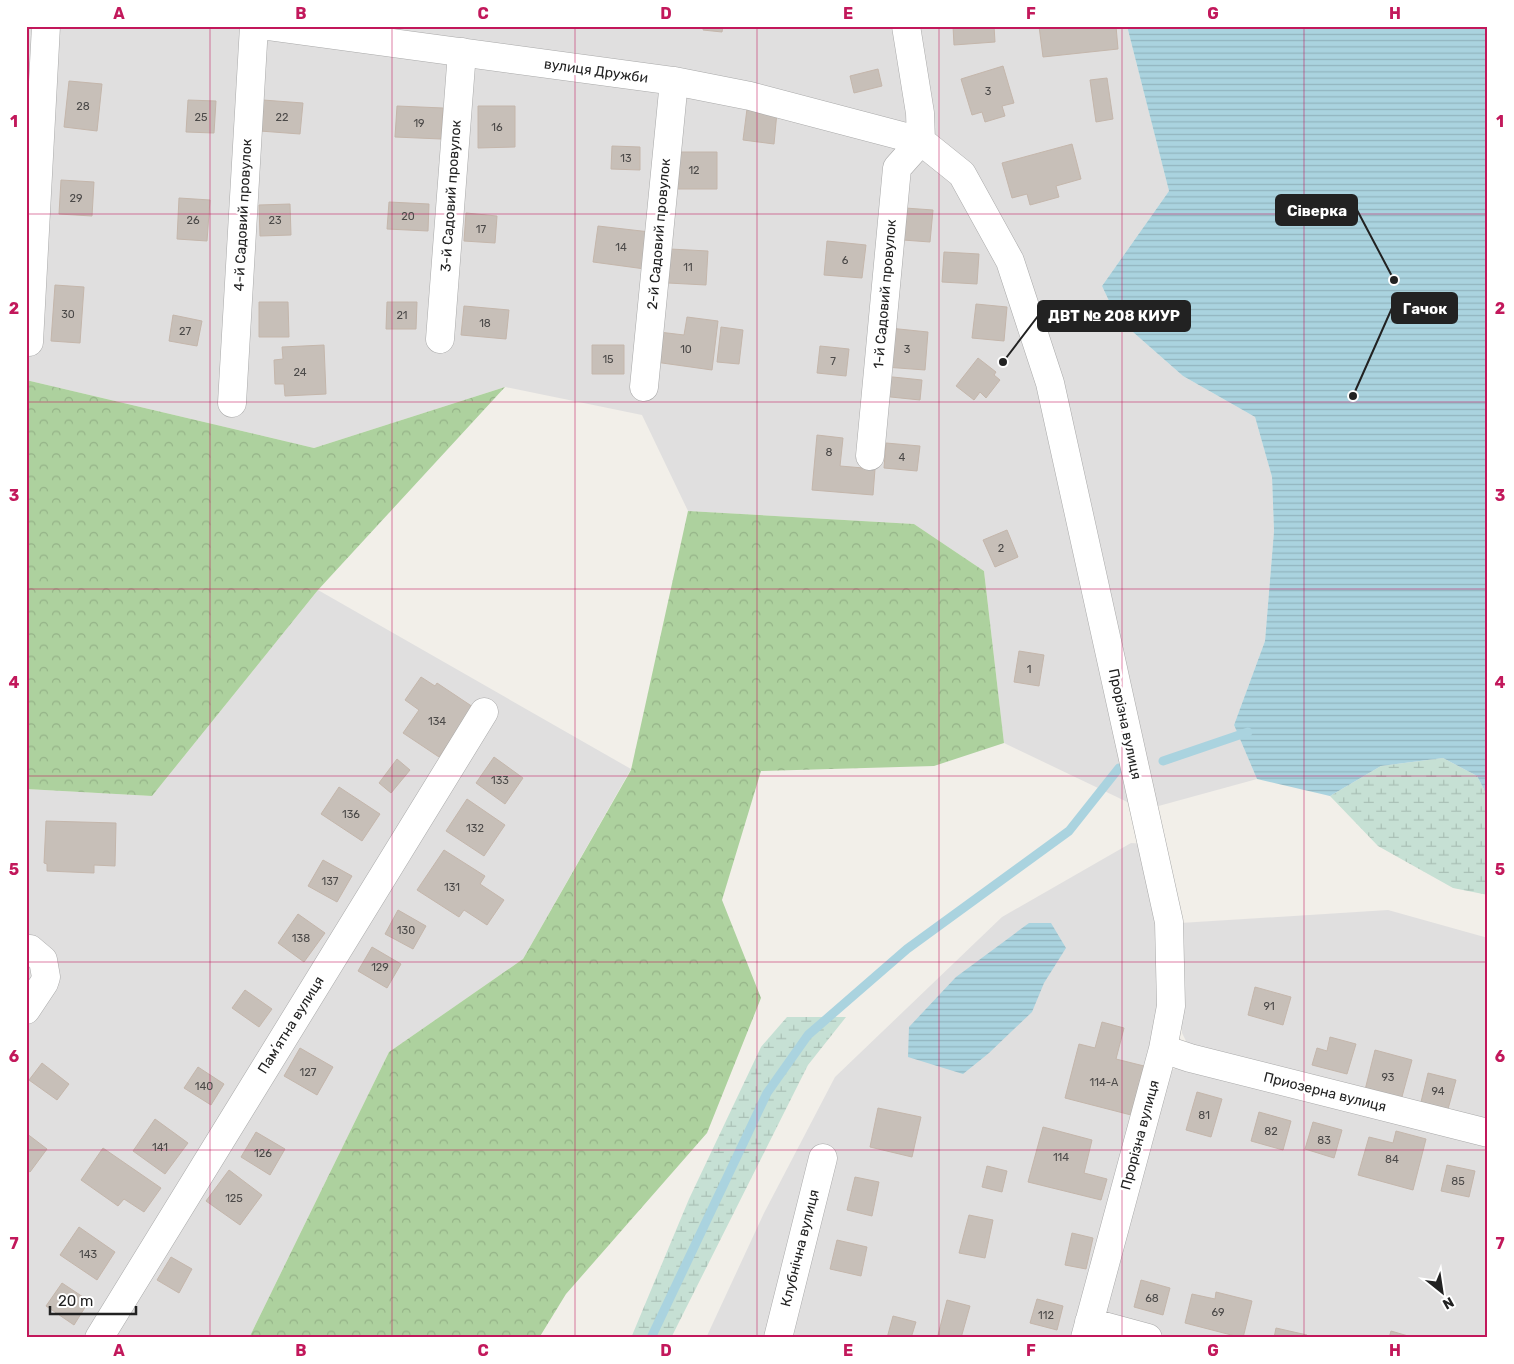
<svg xmlns="http://www.w3.org/2000/svg" width="1514" height="1364" font-family="Rubik,sans-serif">
<defs>
<pattern id="forest-crowns" width="20" height="18" patternUnits="userSpaceOnUse" patternTransform="scale(1.25)"><rect width="20" height="18" fill="#add19e"/><path d="M2 6a3 3 0 1 1 6 0M12 15a3 3 0 1 1 6 0" fill="none" stroke="#95b388"/></pattern>
<pattern id="wetland-marsh" width="20" height="14" patternUnits="userSpaceOnUse" patternTransform="scale(1.25)"><rect width="20" height="14" fill="#c6e0d4"/><path d="M1 5h8M5 5V1M11 12h8M15 12V8" fill="none" stroke="#aac0b6"/></pattern>
<pattern id="water-rules" width="6" height="5" patternUnits="userSpaceOnUse" patternTransform="scale(1.25)"><rect width="6" height="5" fill="#aad3df"/><path d="M0 2.5h6" fill="none" stroke="#92b5bf"/></pattern>
</defs>
<rect width="100%" height="100%" fill="#f2efe9"/>
<path fill="#e0dfdf" d="M26,26h1101l42,165 -67,95 15,32 66,58 72,41 17,60 2,54 -9,110 -31,84 23,54 -113,31 -140,-67 -20,-172 -70,-47 -226,-13 -46,-96 -137,-28 -191,61 -288,-68z
M318,590l313,179 -108,190 -134,93 -140,286h-223v-549l126,7z
M1131,843l14,1 17,80 3,80 -87,334h-372l58,-125 71,-136 167,-160z
M1388,910l100,28v189l-298,-78 -8,-16 -2,-110z
M1185,1062l303,78v198h-314l-66,-18 -6,-10 62,-235z"/>
<path fill="url(#forest-crowns)" d="M26,380l288,68 191,-61 -187,203 -166,206 -126,-7z
M688,511l226,13 70,47 20,172 -70,23 -173,5 -39,129 39,98 -54,135 -141,161 -27,44h-290l140,-286 134,-93 108,-189z"/>
<path fill="url(#wetland-marsh)" d="M1443,758l34,18 11,21v98l-35,-7 -75,-42 -48,-50 51,-30z
M787,1017h59l-38,48 -137,273h-40l58,-139 72,-152z"/>
<path fill="url(#water-rules)" d="M1127,26h361v771l-11,-21 -34,-18 -62,8 -51,30 -73,-17 -23,-54 31,-84 9,-110 -2,-54 -17,-60 -72,-41 -66,-58 -15,-32 67,-95z
M1029,923h22l15,25 -22,35 -12,29 -43,41 -26,21 -55,-17 1,-30 47,-50z"/>
<g fill="none" stroke-linecap="round" stroke-linejoin="round">
<path stroke="#aad3df" stroke-width="9" d="M1163,761l85,-29
M651,1338l116,-245 41,-58 99,-86 162,-118 50,-63"/>
</g>
<path fill="#c7bfb8" stroke="#c4b6ab" d="M704,26h19l-1,6 -19,-2z
M953,26h41l1,16 -41,3z
M1039,26h77l2,23 -75,8z
M1003,66l11,37 -12,3 3,10 -20,6 -3,-10 -10,3 -11,-36z
M878,69l4,17 -28,7 -4,-17z
M1107,78l6,41 -17,3 -6,-42z
M69,81l33,3 -5,47 -33,-4z
M188,100l28,1 -2,32 -28,-1z
M263,100l40,3 -3,31 -40,-3z
M397,106l46,2 -2,31 -46,-2z
M478,106h37v41l-37,1z
M747,109l30,3 -3,32 -31,-4z
M1072,144l9,35 -25,7 3,11 -29,8 -3,-11 -15,4 -10,-35z
M612,146l28,1v23l-29,-1z
M671,152h46v37h-46z
M61,180l33,2 -2,34 -33,-2z
M179,198l31,2 -3,41 -30,-2z
M389,202l40,2 -1,27 -41,-2z
M290,204l1,31 -31,1 -1,-31z
M905,208l28,2 -3,32 -27,-2z
M466,213l31,3 -2,27 -31,-2z
M598,226l52,6 -5,37 -52,-7z
M827,241l39,4 -4,33 -38,-3z
M670,249l38,2 -2,34 -38,-2z
M944,252l35,2 -2,30 -35,-2z
M55,285l29,2 -4,56 -29,-2z
M259,302h29l1,35h-30z
M387,302h30l-1,27h-30z
M976,304l31,3 -3,34 -32,-3z
M464,306l45,4 -3,29 -45,-4z
M173,315l29,6 -5,25 -28,-5z
M687,317l31,4 -6,49 -57,-8 4,-30 25,3z
M721,327l22,3 -4,34 -22,-2z
M889,328l39,4 -3,38 -40,-3z
M324,345l2,49 -41,2 -1,-12h-9l-1,-24 9,-1 -1,-12z
M592,345h32v29h-32z
M820,346l29,3 -3,27 -29,-3z
M978,358l18,14 -2,3 6,5 -14,18 -6,-6 -6,8 -18,-14z
M883,376l39,4 -2,20 -39,-4z
M817,435l26,3 -3,28 35,3 -2,26 -61,-5z
M886,443l34,3 -3,25 -33,-3z
M1007,530l11,27 -23,10 -12,-27z
M1019,651l25,4 -5,31 -25,-4z
M421,677l14,9 2,-3 36,24 -34,50 -36,-24 16,-23 -14,-10z
M494,757l29,21 -18,26 -29,-21z
M397,759l13,11 -19,23 -12,-10z
M339,787l41,27 -18,27 -41,-27z
M467,799l38,26 -21,31 -38,-25z
M46,821l70,2 -1,43 -21,-1v8l-47,-2v-7l-3,-1z
M444,850l41,26 -5,8 24,16 -17,25 -23,-15 -5,7 -42,-27z
M323,860l29,16 -15,26 -29,-16z
M398,910l28,16 -13,23 -28,-15z
M298,914l27,19 -21,29 -26,-19z
M372,947l29,17 -14,24 -29,-17z
M1255,987l36,10 -8,28 -35,-10z
M245,990l27,19 -13,18 -27,-19z
M1102,1022l22,6 -8,31 28,7 -13,49 -66,-17 14,-54 16,4z
M1330,1037l26,7 -9,30 -35,-9 5,-17 10,3z
M300,1048l33,19 -16,28 -33,-19z
M1375,1050l37,10 -12,44 -36,-10z
M42,1063l27,21 -12,16 -28,-20z
M198,1067l26,17 -13,21 -27,-17z
M1428,1073l28,7 -8,29 -27,-7z
M1197,1092l25,7 -11,38 -25,-7z
M878,1108l43,9 -9,40 -42,-10z
M1259,1112l32,9 -8,29 -32,-9z
M155,1119l33,24 -23,31 -32,-23z
M1313,1122l29,8 -8,28 -29,-9z
M1043,1127l49,13 -8,33 23,6 -6,21 -73,-18z
M1396,1131l30,8 -13,51 -55,-15 11,-38 24,6z
M256,1132l29,17 -15,26 -29,-18z
M26,1133l21,16 -17,23 -4,-3z
M103,1148l58,40 -17,24 -20,-13 -6,7 -37,-26z
M1447,1165l28,6 -6,26 -28,-6z
M987,1166l20,5 -5,21 -20,-5z
M229,1170l33,25 -22,30 -34,-24z
M855,1177l24,5 -7,34 -25,-6z
M969,1215l24,5 -8,38 -26,-5z
M79,1227l36,25 -18,28 -37,-25z
M1072,1233l21,5 -7,31 -21,-4z
M837,1240l30,7 -6,29 -31,-7z
M171,1257l21,12 -13,24 -22,-13z
M1141,1280l29,8 -7,27 -29,-8z
M62,1283l27,18 -15,24 -28,-19z
M1216,1292l36,9 -9,37 -58,-15 7,-29 23,5z
M1037,1299l26,7 -6,24 -27,-7z
M947,1300l23,6 -9,32h-11l-12,-3z
M893,1316l23,6 -5,16h-24z
M1276,1328l31,7 -1,3h-32z
M1391,1331l24,7h-26z"/>
<g fill="none" stroke-linecap="round" stroke-linejoin="round">
<g stroke="#a9a9a9" stroke-width="29">
<path id="street" d="M267,26l407,55 76,15 171,45 41,33 48,87 40,122 119,539 2,84 -8,43 -78,289
M906,26l14,87 1,28
M440,339l22,-287
M29,342l17,-316
M644,387l30,-306
M232,403l22,-377
M870,456l27,-288 24,-27
M26,949h4l13,11 3,17 -2,6 -18,27
M1163,1049l27,9 298,75
M1089,1322l59,16
M99,1338l385,-626
M778,1338l45,-180"/>
</g>
<use href="#street" stroke="#fff" stroke-width="28"/>
</g>
<path fill="none" stroke="#c2185b" stroke-width="1" stroke-opacity="0.55" d="M210,26v1312M392,26v1312M575,26v1312M757,26v1312M939,26v1312M1122,26v1312M1304,26v1312M26,214h1462M26,402h1462M26,589h1462M26,776h1462M26,962h1462M26,1150h1462"/>
<g text-anchor="middle" dominant-baseline="central" stroke-width="5" stroke-linejoin="round" paint-order="stroke">
<g font-size="11" fill="#4b4948">
<text x="988" y="91">3</text>
<text x="83" y="106">28</text>
<text x="201" y="117">25</text>
<text x="282" y="117">22</text>
<text x="419" y="123">19</text>
<text x="497" y="127">16</text>
<text x="626" y="158">13</text>
<text x="694" y="170">12</text>
<text x="76" y="198">29</text>
<text x="408" y="216">20</text>
<text x="193" y="220">26</text>
<text x="275" y="220">23</text>
<text x="481" y="229">17</text>
<text x="621" y="247">14</text>
<text x="845" y="260">6</text>
<text x="688" y="267">11</text>
<text x="68" y="314">30</text>
<text x="402" y="315">21</text>
<text x="485" y="323">18</text>
<text x="185" y="331">27</text>
<text x="686" y="349">10</text>
<text x="907" y="349">3</text>
<text x="608" y="359">15</text>
<text x="833" y="361">7</text>
<text x="300" y="372">24</text>
<text x="829" y="452">8</text>
<text x="902" y="457">4</text>
<text x="1001" y="548">2</text>
<text x="1029" y="669">1</text>
<text x="437" y="721">134</text>
<text x="500" y="780">133</text>
<text x="351" y="814">136</text>
<text x="475" y="828">132</text>
<text x="330" y="881">137</text>
<text x="452" y="887">131</text>
<text x="406" y="930">130</text>
<text x="301" y="938">138</text>
<text x="380" y="967">129</text>
<text x="1269" y="1006">91</text>
<text x="308" y="1072">127</text>
<text x="1388" y="1077">93</text>
<text x="1104" y="1082">114-А</text>
<text x="204" y="1086">140</text>
<text x="1438" y="1091">94</text>
<text x="1204" y="1115">81</text>
<text x="1271" y="1131">82</text>
<text x="1324" y="1140">83</text>
<text x="160" y="1147">141</text>
<text x="263" y="1153">126</text>
<text x="1061" y="1157">114</text>
<text x="1392" y="1159">84</text>
<text x="1458" y="1181">85</text>
<text x="234" y="1198">125</text>
<text x="88" y="1254">143</text>
<text x="1152" y="1298">68</text>
<text x="1218" y="1312">69</text>
<text x="1046" y="1315">112</text>
</g>
<g font-size="14" fill="#222" stroke="#fff">
<text transform="translate(596 71) rotate(8)">вулиця Дружби</text>
<text transform="translate(451 196) rotate(-86)">3-й Садовий провулок</text>
<text transform="translate(243 215) rotate(-87)">4-й Садовий провулок</text>
<text transform="translate(659 234) rotate(-85)">2-й Садовий провулок</text>
<text transform="translate(885 294) rotate(-85)">1-й Садовий провулок</text>
<text transform="translate(1125 724) rotate(78)">Прорізна вулиця</text>
<text transform="translate(291 1025) rotate(-58)">Памʼятна вулиця</text>
<text transform="translate(1325 1092) rotate(14)">Приозерна вулиця</text>
<text transform="translate(1140 1135) rotate(-75)">Прорізна вулиця</text>
<text transform="translate(800 1248) rotate(-76)">Клубнічна вулиця</text>
</g>
</g>
<path fill="none" stroke="#222" stroke-width="2" d="M1394 280L1357 210M1353 396L1392 308M1003 362L1038 316"/>
<g fill="#222" stroke="#fff" stroke-width="2">
<circle cx="1394" cy="280" r="5"/>
<circle cx="1353" cy="396" r="5"/>
<circle cx="1003" cy="362" r="5"/>
</g>
<g fill="#222" stroke="#222" stroke-width="2">
<rect x="1276" y="195" width="81" height="30" rx="5"/>
<rect x="1392" y="293" width="65" height="30" rx="5"/>
<rect x="1038" y="301" width="152" height="30" rx="5"/>
</g>
<g font-size="15" text-anchor="middle" font-weight="bold" fill="#fff">
<text x="1317" y="216">Сіверка</text>
<text x="1425" y="314">Гачок</text>
<text x="1114" y="321">ДВТ № 208 КИУР</text>
</g>
<rect width="1514" height="1364" fill="none" stroke="#ffffff" stroke-width="55"/>
<g transform="translate(1442 1292) rotate(150)" stroke="#ffffff" stroke-width="4" paint-order="stroke">
<path d="M0-4L9 19L0 12L-9 19Z" fill="#222222"/>
<text y="-8" font-size="14" font-weight="bold" text-anchor="middle" fill="#222222">N</text>
</g>
<path d="M50 1306v8h86v-8" fill="none" stroke="#222222" stroke-width="2.5"/>
<text x="58" y="1306" font-size="15" fill="#222222" stroke="#ffffff" stroke-width="4" paint-order="stroke">20 m</text>
<rect x="28" y="28" width="1458" height="1308" fill="none" stroke="#c2185b" stroke-width="2"/>
<g font-size="16" text-anchor="middle" font-weight="bold" fill="#c2185b">
<text x="119" y="19">A</text>
<text x="301" y="19">B</text>
<text x="483" y="19">C</text>
<text x="666" y="19">D</text>
<text x="848" y="19">E</text>
<text x="1031" y="19">F</text>
<text x="1213" y="19">G</text>
<text x="1395" y="19">H</text>
<text x="14" y="127">1</text>
<text x="1500" y="127">1</text>
<text x="14" y="314">2</text>
<text x="1500" y="314">2</text>
<text x="14" y="501">3</text>
<text x="1500" y="501">3</text>
<text x="14" y="688">4</text>
<text x="1500" y="688">4</text>
<text x="14" y="875">5</text>
<text x="1500" y="875">5</text>
<text x="14" y="1062">6</text>
<text x="1500" y="1062">6</text>
<text x="14" y="1249">7</text>
<text x="1500" y="1249">7</text>
<text x="119" y="1356">A</text>
<text x="301" y="1356">B</text>
<text x="483" y="1356">C</text>
<text x="666" y="1356">D</text>
<text x="848" y="1356">E</text>
<text x="1031" y="1356">F</text>
<text x="1213" y="1356">G</text>
<text x="1395" y="1356">H</text>
</g>
</svg>
